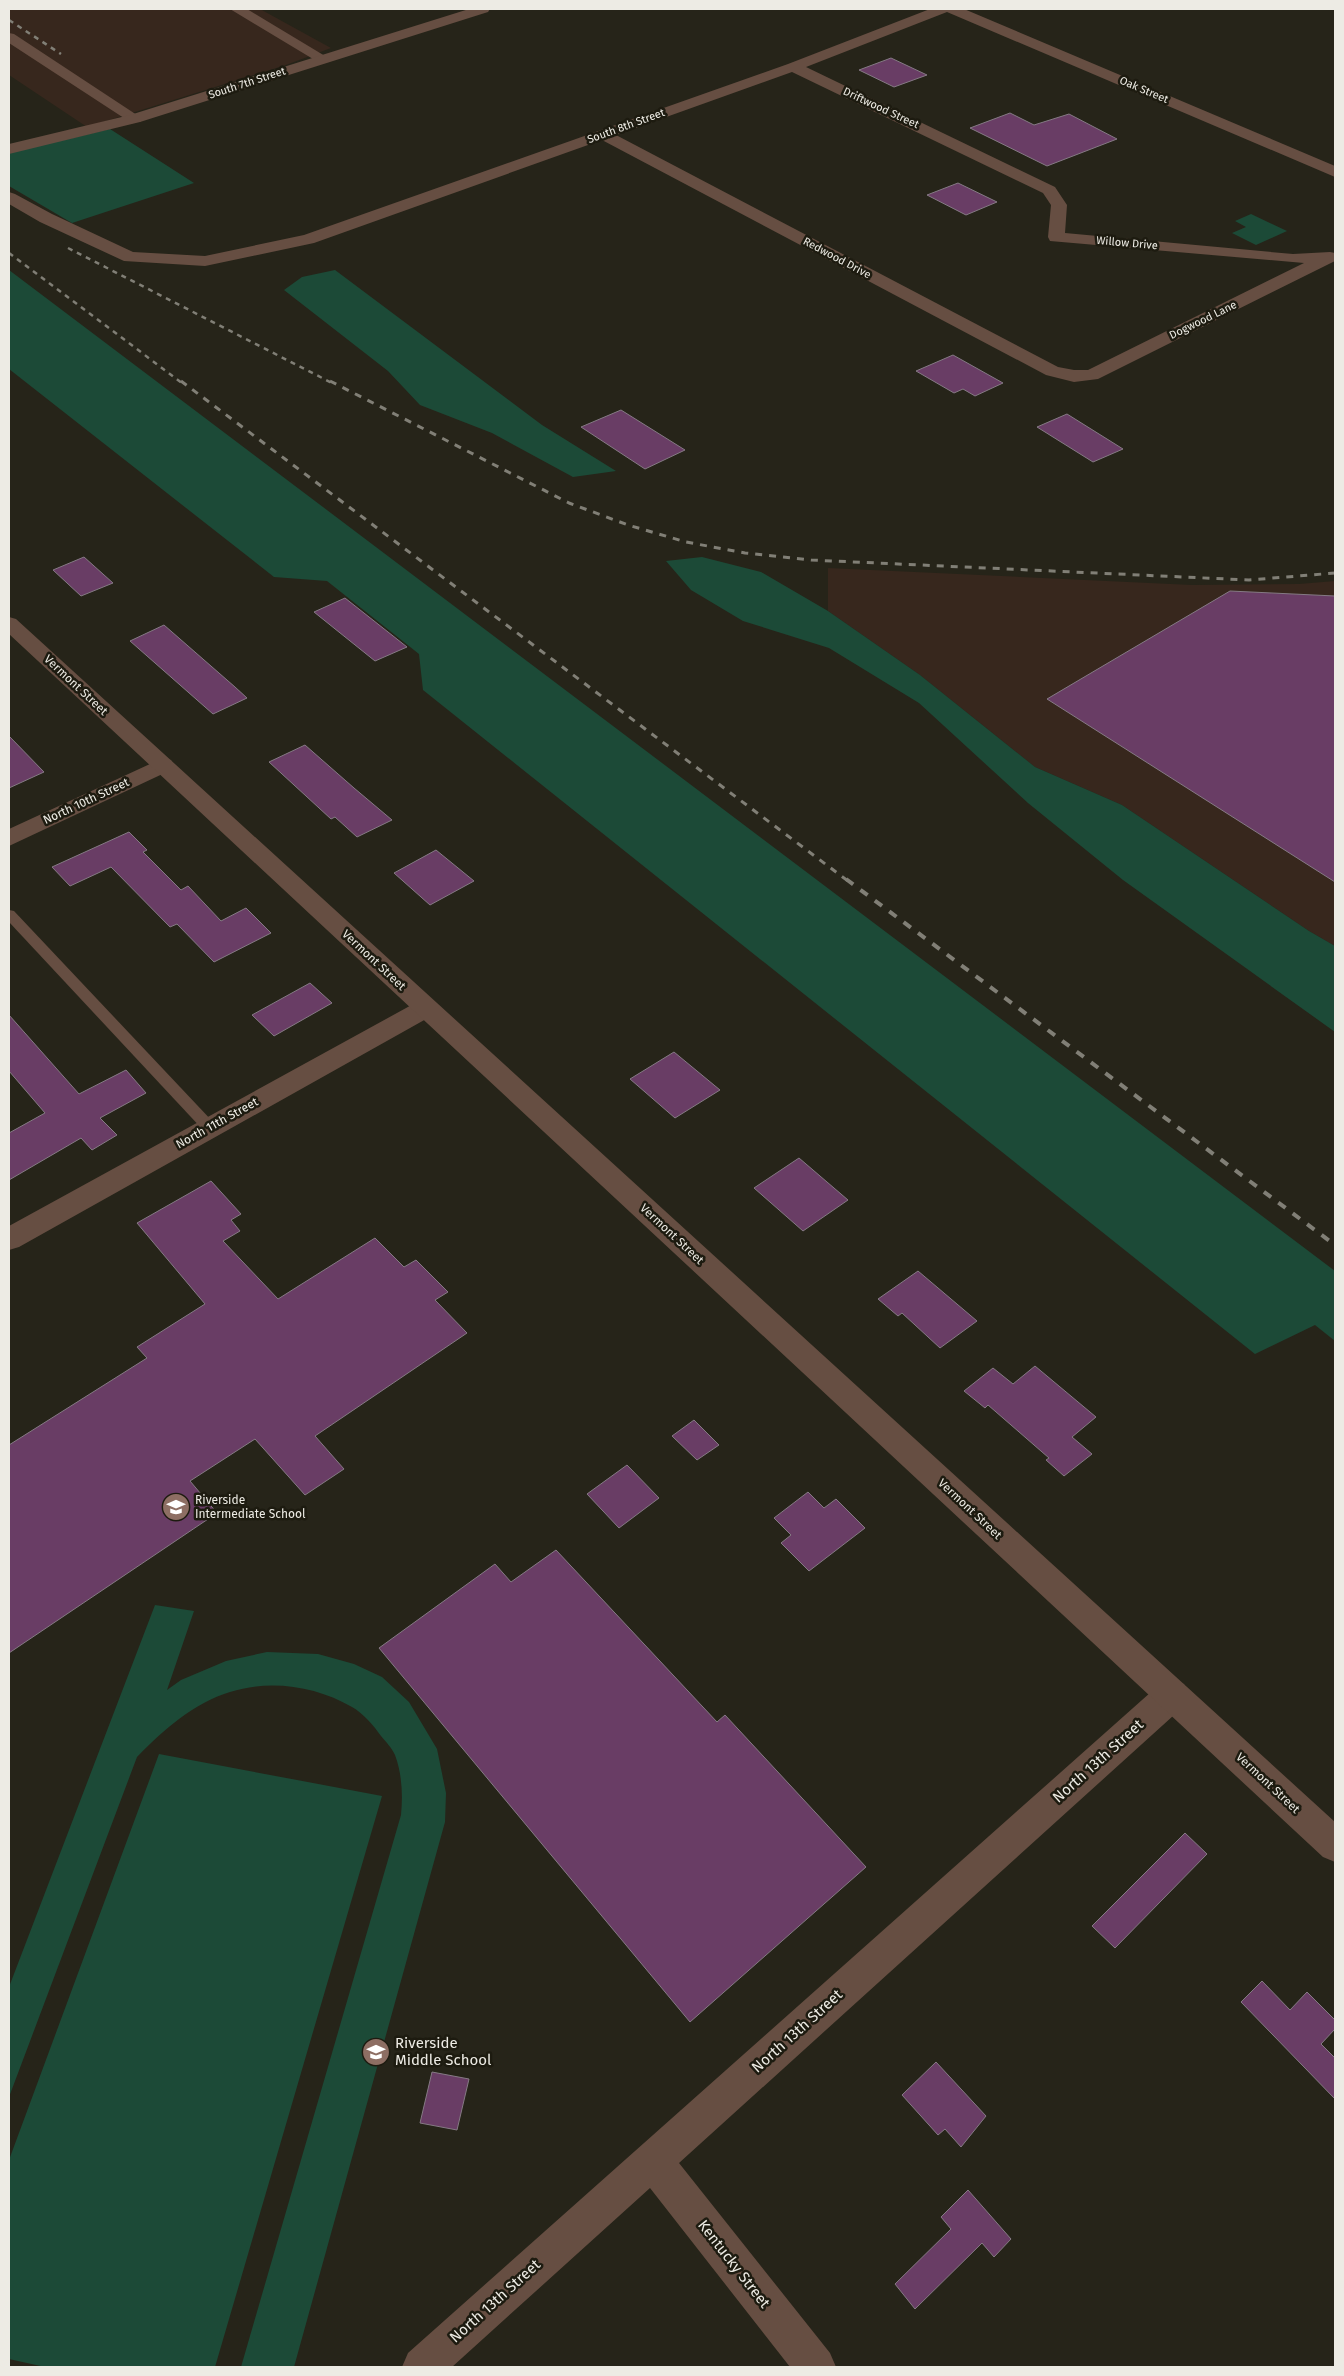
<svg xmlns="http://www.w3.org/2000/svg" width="1344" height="2376" font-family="'Fira Sans',sans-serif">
<rect width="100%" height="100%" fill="#262419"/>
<path fill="#37271d" d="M9,9h251l71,39 -45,17 -199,62 -78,-52z
M828,568l364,17 107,-1 36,-3v365l-26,-15 -187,-126 -87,-38 -115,-92 -92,-64z"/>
<path fill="#1c4a37" d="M110,129l84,54 -122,40 -63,-37v-33z
M1251,214l36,17 -31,14 -24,-12 14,-6 -11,-6z
M9,270l1326,1001v70l-20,-16 -60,29 -832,-664 -4,-36 -92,-73 -53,-4 -265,-208z
M335,270l207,155 74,46 -43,6 -81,-44 -72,-28 -32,-34 -104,-81 18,-13z
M702,557l59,15 67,39 92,64 115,92 87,38 187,126 26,15v86l-212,-152 -95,-77 -109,-100 -90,-55 -86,-27 -52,-31 -25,-29z
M155,1605l39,6 -27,79 14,-10 45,-19 41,-9 51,2 36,10 28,13 27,25 28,47 9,44 -1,29 -151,545h-53l160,-552c2,-20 1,-41 -6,-60 -3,-7 -9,-13 -14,-19 -7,-10 -18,-23 -29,-29 -36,-21 -82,-28 -122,-15 -36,11 -67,38 -93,65l-128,340v-110z
M159,1754l223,42 -167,571h-170l-36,-8v-199z"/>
<path fill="#693d65" stroke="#857a84" d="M891,58l36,17 -33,12 -35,-17z
M1010,113l24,12 35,-11 48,25 -70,27 -77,-38z
M958,183l39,19 -31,13 -39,-20z
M953,355l50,28 -28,13 -12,-7 -9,4 -38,-22z
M621,410l64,40 -40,19 -64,-42z
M1067,414l56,35 -30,13 -56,-35z
M84,557l29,26 -32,13 -28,-26z
M1230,591l105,5v286l-288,-183z
M345,598l62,49 -32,14 -61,-49z
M164,625l71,62 12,11 -34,16 -83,-73z
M9,736l35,36 -35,16z
M305,745l49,43 38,32 -35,17 -22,-20 -4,2 -62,-57z
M129,832l18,18 -4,2 38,38 7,-4 33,35 25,-13 25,25 -57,29 -37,-38 -7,3 -59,-60 -41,19 -18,-19z
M436,850l38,31 -44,24 -36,-32z
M310,983l22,20 -58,33 -22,-21z
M9,1015l70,79 47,-24 20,23 -46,25 17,17 -25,15 -11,-12 -72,42v-47l36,-20 -36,-42z
M674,1052l46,38 -45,28 -45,-39z
M799,1158l49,42 -45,31 -49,-43z
M211,1181l30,33 -10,6 9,11 -17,10 55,58 97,-61 29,29 12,-7 32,32 -13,8 32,33 -152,103 29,33 -39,26 -50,-56 -65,42 27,32 -208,140v-208l138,-87 -10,-11 68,-43 -68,-81z
M918,1271l59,50 -37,27 -38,-35 -4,3 -20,-17z
M1035,1366l61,51 -24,20 20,17 -28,22 -18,-16 3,-2 -61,-53 -3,3 -21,-17 29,-23 20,16z
M694,1420l25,25 -22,15 -25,-24z
M627,1465l32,33 -40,30 -32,-34z
M808,1492l16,16 12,-9 29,29 -56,43 -28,-28 10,-8 -17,-17z
M556,1550l161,172 8,-7 141,152 -176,155 -311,-374 116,-84 16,18z
M1185,1833l22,21 -92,94 -23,-22z
M1262,1981l28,29 17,-18 28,28v9l-14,15 14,14v41l-94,-97z
M936,2062l50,54 -25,31 -16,-18 -7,6 -36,-40z
M432,2072l37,7 -12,51 -37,-7z
M968,2190l43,49 -17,18 -12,-14 -67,66 -20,-25 56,-55 -10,-12z"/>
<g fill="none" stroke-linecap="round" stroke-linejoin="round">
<path fill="#664e42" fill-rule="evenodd" d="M9,910l5,1 200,212 2,4 -2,4h-10l-195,-209z"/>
<path fill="#664e42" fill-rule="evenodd" d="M230,9h17l83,50 -7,4 -5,-1z
M930,9h34l371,157v11l-388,-165 -141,55 249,120 12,18 -2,28 228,21 37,-2 5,1v8l-237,118 -24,3 -28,-7 -444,-235 -288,103 -109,23 -81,-5 -84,-39 -31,-18v-12l6,2 37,20 81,38 72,4 99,-21 484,-171zM792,72l251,121 8,12 -3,32 2,4 254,22 -216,107h-14l-16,-3 -442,-232z
M9,33l5,1 129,85 -3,3h-10l-121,-79z
M163,758l8,2 3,5 -3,5 -162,76v-17z
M426,999l9,3 4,6 -4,6 -416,233 -10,3v-24l408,-224z
M1172,1680l12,4 5,11 -5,11 -505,457 151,190 6,14h-46l-140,-179 -198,179h-50l6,-14 752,-669z"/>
<path fill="#664e42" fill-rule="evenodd" d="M469,9h21l-2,3 -348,110 -131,32v-10l121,-29z
M9,617l7,2 1319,1203v40l-12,-5 -1314,-1223z"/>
<path stroke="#817f76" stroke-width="2.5" stroke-dasharray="5 5" stroke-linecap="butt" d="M9,20l52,34
M68,248l264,135
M9,253l173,130"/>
<path stroke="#817f76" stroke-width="3" stroke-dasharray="7 7" stroke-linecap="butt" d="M181,381l667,500
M330,381l239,122 59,22 58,17 59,11 66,7 438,20 86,-7"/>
<path stroke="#817f76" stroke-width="4" stroke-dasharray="9 9" stroke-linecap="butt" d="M846,879l489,366"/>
</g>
<defs>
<g id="school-disc" transform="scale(1.4375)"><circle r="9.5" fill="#8d6e63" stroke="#1d1b10"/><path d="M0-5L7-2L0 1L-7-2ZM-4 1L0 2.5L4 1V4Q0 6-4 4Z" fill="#fff"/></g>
</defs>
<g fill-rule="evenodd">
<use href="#school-disc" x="176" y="1507"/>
<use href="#school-disc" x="376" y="2052"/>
</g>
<g text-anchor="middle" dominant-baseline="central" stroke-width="5" stroke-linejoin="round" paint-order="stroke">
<g font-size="11" fill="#edebe4" stroke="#1d1b10">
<text transform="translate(247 83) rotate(-18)">South 7th Street</text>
<text transform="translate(1144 90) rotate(23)">Oak Street</text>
<text transform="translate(881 108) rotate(25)">Driftwood Street</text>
<text transform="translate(626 126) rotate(-20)">South 8th Street</text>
<text transform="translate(1127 243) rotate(5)">Willow Drive</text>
<text transform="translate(837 258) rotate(28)">Redwood Drive</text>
<text transform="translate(1203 320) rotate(-26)">Dogwood Lane</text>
</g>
<g font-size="12" fill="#edebe4" stroke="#1d1b10">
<text transform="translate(76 685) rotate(43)">Vermont Street</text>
<text transform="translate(86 801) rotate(-25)">North 10th Street</text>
<text transform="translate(374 960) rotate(43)">Vermont Street</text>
<text transform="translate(217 1123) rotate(-29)">North 11th Street</text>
<text transform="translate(672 1234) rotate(43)">Vermont Street</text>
<text transform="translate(970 1509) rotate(43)">Vermont Street</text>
<text transform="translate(1268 1783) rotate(43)">Vermont Street</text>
</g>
<g font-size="12" fill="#edebe4" stroke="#1d1b10" text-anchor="start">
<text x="195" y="1500">Riverside<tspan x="195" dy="14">Intermediate School</tspan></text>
</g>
<g font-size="15" fill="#edebe4" stroke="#1d1b10">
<text transform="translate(1098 1761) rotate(-42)">North 13th Street</text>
<text transform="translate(797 2031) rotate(-42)">North 13th Street</text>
<text transform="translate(734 2264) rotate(52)">Kentucky Street</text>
<text transform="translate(495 2301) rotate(-42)">North 13th Street</text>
</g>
<g font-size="15" fill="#edebe4" stroke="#1d1b10" text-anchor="start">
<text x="395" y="2043">Riverside<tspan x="395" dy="17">Middle School</tspan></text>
</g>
</g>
<rect width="1344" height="2376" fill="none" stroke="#edebe4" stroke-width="20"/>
</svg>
